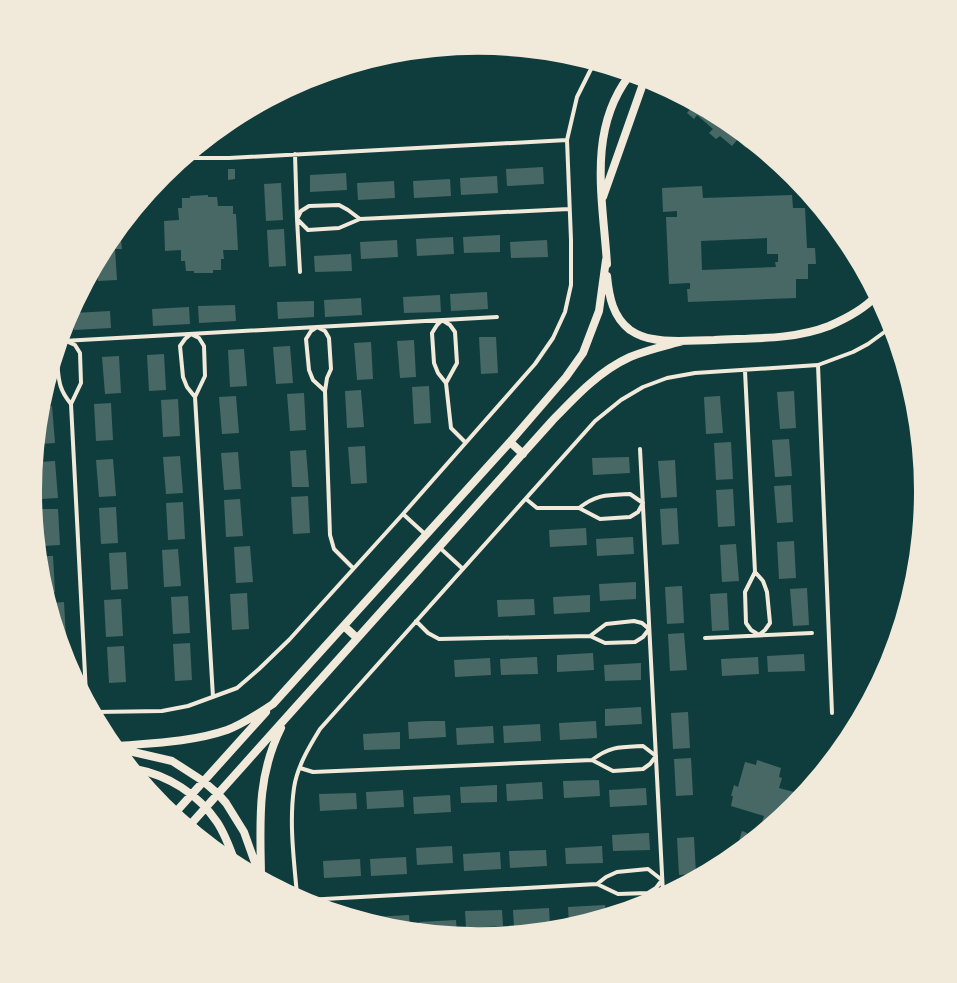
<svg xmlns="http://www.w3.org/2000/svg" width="957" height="983" font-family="'Exo 2',sans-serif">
<rect width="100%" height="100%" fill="#0f3d3e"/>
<path fill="#486865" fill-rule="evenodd" d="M668,93l6,3 -3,3 -4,-4z
M679,98l46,25 25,21 -4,4 -9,-8 -5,6 -12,-10 -4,3 -7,-6 4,-4 -16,-14 -3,4 -7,-6 3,-4z
M543,167l1,17 -37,2 -1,-17z
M228,169h7v10l-7,1z
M346,173l1,17 -37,2v-17z
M497,176l1,17 -37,2 -1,-17z
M450,179l1,17 -37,2 -1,-17z
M394,181l1,17 -37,2 -1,-17z
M281,183l2,37 -17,1 -2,-37z
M702,186l1,12 89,-3 1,13h12l2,40h8l1,16h-8v15h-12v19l-108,4 -1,-13h3v-6l-21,1 -3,-67h11v-6l-14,1 -1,-24zM767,238v16h11v8h-3l1,5 -74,3 -1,-29z
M208,195v2h9l1,9h15v8h3l2,36h-15l1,9h-3v11h-8v3h-19v-2h-8l-1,-10h-4v-11l-16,1 -1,-30 15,-1 -1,-12h4v-10h8v-2z
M284,229l2,37 -17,1 -2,-37z
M120,232l2,17h-7l2,31 -19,1 -1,-12 13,-24z
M500,235v17l-36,1 -1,-16z
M453,237l1,17 -37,2 -1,-17z
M397,240l1,17 -37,2 -1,-17z
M547,240l1,17 -37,1 -1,-16z
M351,254l1,17 -37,1 -1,-16z
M487,292l1,17 -37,2 -1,-17z
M440,295l1,17 -37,1 -1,-16z
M361,298l1,17 -37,2 -1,-17z
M314,301v16l-36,2 -1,-17z
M235,305l1,16 -37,2 -1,-17z
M189,307l1,17 -37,2 -1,-17z
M110,311l1,17 -37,2v-17z
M479,337h17l2,36 -17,1z
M414,340l2,37 -16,1 -3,-37z
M371,342l2,37 -16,1 -3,-37z
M290,346l3,37 -17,1 -3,-37z
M244,349l3,37 -17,1 -2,-37z
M164,354l2,36 -17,1 -2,-36z
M119,356l2,37 -16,1 -3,-37z
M429,386l2,37 -17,1 -2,-37z
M361,390l3,37 -17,1 -2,-37z
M794,391l2,37 -16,1 -3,-37z
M304,393l2,37 -16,1 -3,-37z
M236,396l3,37 -17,1 -3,-37z
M720,396l3,37 -17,1 -2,-37z
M178,399l2,37 -17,1 -2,-37z
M111,403l2,37 -17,1 -2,-37z
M52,406l3,37 -15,1 3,-37z
M789,439l3,37 -17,1 -3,-37z
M731,442l2,37 -17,1 -2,-37z
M365,446l2,37 -16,1 -3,-37z
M306,450l3,37h-17l-2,-36z
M238,452l3,37 -17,1 -3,-37z
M180,456l3,37 -17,1 -3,-37z
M629,457l1,16 -37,2 -1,-17z
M113,459l3,37 -17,1 -3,-37z
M675,460l2,37 -16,1 -3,-37z
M55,461l3,37 -17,1 -2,-37z
M791,485l2,37 -16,1 -3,-37z
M733,489l2,37 -17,1 -2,-37z
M308,496l2,37 -17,1 -2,-37z
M240,499l3,37 -17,1 -2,-37z
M183,502l2,37 -17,1 -2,-37z
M116,507l2,36 -17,1 -2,-36z
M677,508l2,36 -17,1 -2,-36z
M41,509h17l2,36 -17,1z
M586,528l1,17 -37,2 -1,-17z
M633,537l1,17 -37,2 -1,-17z
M794,541l2,37 -17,1 -2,-37z
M736,544l3,37 -17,1 -2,-37z
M250,546l3,36 -17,1 -2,-36z
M178,549l3,37 -17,1 -2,-37z
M126,552l2,37 -17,1 -2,-37z
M41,556h12l2,36 -7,1 -5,-15z
M636,582v17l-36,2 -1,-17z
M682,586l2,37 -17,1 -2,-37z
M807,588l2,37 -16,1 -3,-37z
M247,593l2,36 -17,1 -2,-36z
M727,593l2,37 -17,1 -2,-37z
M590,595v17l-36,2 -1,-17z
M188,596l2,37 -17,1 -2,-37z
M121,599l2,37 -17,1 -2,-37z
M534,599l1,16 -37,2 -1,-17z
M64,602l2,36 -4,1 -11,-36z
M684,633l3,37 -17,1 -2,-37z
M190,643l2,37 -17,1 -2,-37z
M124,646l2,36 -17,1 -2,-36z
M593,653l1,17 -37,2v-17z
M804,654l1,17 -37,1 -1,-16z
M537,657l1,17 -37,1 -1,-16z
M758,657l1,17 -37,2 -1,-17z
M490,658l1,17 -36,2 -1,-17z
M641,663v17l-36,1 -1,-16z
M641,707l1,17 -37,2v-17z
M688,712l2,36 -17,1 -2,-36z
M427,721h18l1,16 -37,2 -1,-17z
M596,721l1,17 -37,2 -1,-17z
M540,724l1,17 -37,2 -1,-17z
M493,726l1,17 -37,2 -1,-17z
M400,732v17l-36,1 -1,-16z
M691,758l2,37 -17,1 -2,-37z
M757,760l24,8 -2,9 3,1 -3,10 22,6 -9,11 -17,14 -3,-1 -2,5 -11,9 5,-16 -33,-10 2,-10h-2l3,-11 4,2 7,-25 11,3z
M599,780l1,16 -36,2 -1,-17z
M542,782l1,17 -36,2 -1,-17z
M497,785v17l-36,1 -1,-16z
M646,788l1,17 -37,2 -1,-17z
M403,790l1,17 -37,2 -1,-17z
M356,793l1,16 -37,2 -1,-17z
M450,795l1,17 -37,2 -1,-17z
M742,831l5,2v2l6,2 -17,14z
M649,833l1,17 -37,1 -1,-16z
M694,837l2,37 -17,1 -2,-37z
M452,846l1,17 -36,2 -1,-17z
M602,846l1,17 -37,1 -1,-16z
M546,850l1,16 -37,2 -1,-17z
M500,852l1,17 -37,2 -1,-17z
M406,857l1,17 -36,2 -1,-17z
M360,859l1,17 -37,2 -1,-17z
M605,905l1,9 -32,10h-5l-1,-17z
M549,908l1,17 -36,2 -1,-17z
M502,910l1,16 -37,2 -1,-17z
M409,915l1,13 -18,-2 -19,-5v-4z
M456,920l1,13 -37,-4 -1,-7z"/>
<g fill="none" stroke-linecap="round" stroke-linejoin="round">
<path stroke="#f1e9da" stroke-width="4" d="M295,154l2,65 3,53
M189,158h40l338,-18
M360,219l-12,-9 -9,-5 -30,1 -8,5 -4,8 11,11 31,-2 21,-9 209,-10
M63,341l434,-24
M62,345l4,-4 9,4 5,8 1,30 -10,21 15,290
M57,361c2,19 1,27 14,43
M818,365l14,348
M745,371l10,201 -10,20 1,31 5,7 8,5 6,-5 5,-7 -3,-31 -4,-11 -8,-9
M446,383l11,-20 -2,-31 -5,-7 -8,-5 -5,5 -5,8 2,30 4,10 8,10 5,45 14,14
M325,391l-12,-11 -4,-10 -3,-31 5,-8 6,-4 8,4 4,7 2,31 -4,9 -2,13 5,144 4,14 19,19
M195,397l-8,-10 -4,-10 -3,-31 5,-7 6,-5 8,4 5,8 1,30 -10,21 18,300
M640,449l23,444
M526,499l11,9h42l21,11 30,-2 8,-5 5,-9 -13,-9c-22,1 -33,0 -51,14
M403,514l23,21
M439,547l24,22
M416,621l12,12 11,6 151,-3 15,7 30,-1 8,-5 6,-8 -7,-6 -8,-2 -28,3 -16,12
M705,638l107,-5
M96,712l66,-1 26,-5 49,-18 22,-19 30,-29 114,-126 132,-150 18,-26 12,-26 6,-27v-45l-4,-100 10,-43 13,-26 4,-6
M300,768l13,4 279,-12 21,11 30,-2 7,-5 6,-8 -13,-10c-22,1 -33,0 -51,14
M297,895c-3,-35 -8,-72 -3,-107 3,-21 15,-41 26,-59l275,-308 26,-21 22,-13 24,-9 28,-5 123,-8 35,-13 15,-8 22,-16
M306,900l291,-16 21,10 30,-1 8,-5 6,-8 -14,-11 -31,3 -11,5 -9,7"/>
<path stroke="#f1e9da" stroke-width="8" d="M603,197l41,-116
M607,264c-4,-64 -20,-133 22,-188
M607,276c2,21 6,41 23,54 6,4 16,8 23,9 18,4 42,1 61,1 38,-2 79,0 115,-14 16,-7 34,-16 46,-29
M510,442l13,12
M344,626l13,12
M117,746c36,-3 75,-4 110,-16 16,-6 31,-16 46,-26l237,-262 56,-65 17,-24 16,-42 7,-51
M120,749l52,12 31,20 15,13 8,9 18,29 15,42
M135,769c33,6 63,25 82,53 8,12 13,26 18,40
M175,813l91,-101
M190,825l362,-404c23,-24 47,-50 78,-64 17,-7 35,-11 53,-16
M261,873c-1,-53 -4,-97 20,-145"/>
</g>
<path d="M0 0H957V983H0ZM42 491a436 436 0 1 1 872 0a436 436 0 1 1-872 0Z" fill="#f1e9da" fill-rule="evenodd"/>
</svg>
